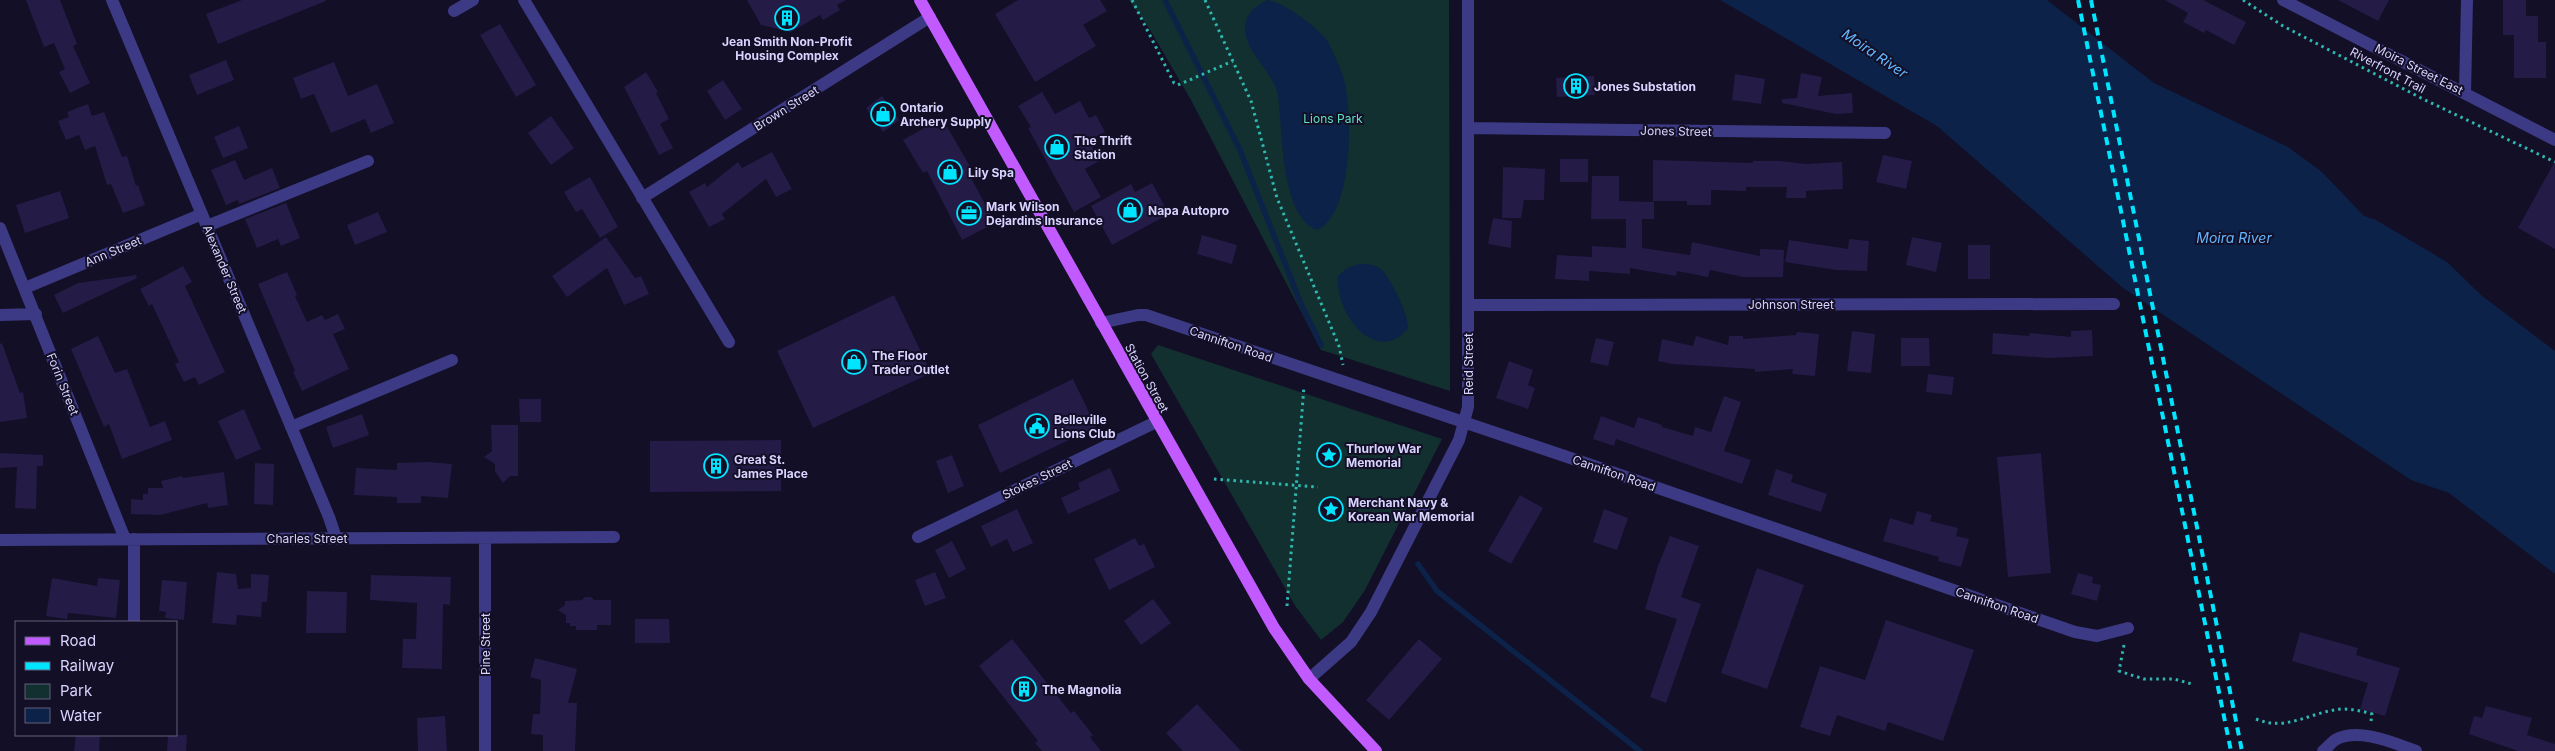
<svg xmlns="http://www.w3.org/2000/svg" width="2555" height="751" font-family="Inter,sans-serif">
<rect width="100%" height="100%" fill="#130f26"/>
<path fill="#12302f" d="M1129,0h320l1,391 -129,-41 -130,-250 -42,-72z
M1158,345l284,94 -77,151 -22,32 -22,18 -25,-33 -145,-253z"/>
<path fill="#0c2248" d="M1267,0c17,2 52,28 61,42 5,10 10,21 14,31 12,34 12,141 -25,157 -37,-14 -34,-99 -39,-134 -4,-26 -35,-43 -33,-71 2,-13 12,-20 22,-25z
M1720,0h327l107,83 134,64 34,25 42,44 12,4 71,42 34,33 74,56v223l-106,-81 -38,-13 -288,-192 -186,-162z
M1359,264c8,0 17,0 23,6 10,11 26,43 26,58 -32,40 -74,-16 -70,-52l9,-8z"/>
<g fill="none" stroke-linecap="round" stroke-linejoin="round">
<path stroke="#0c2248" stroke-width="5.5" d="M1165,0l75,150 61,154 20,41
M1418,564l19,27 203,160"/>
</g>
<path fill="#241b47" d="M26,0h34l17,44 -4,2 17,37 -20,10 -11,-21 6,-3 -11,-26 -10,4z
M242,0h83l1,1 -108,43 -12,-30z
M747,0h99l-9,5 3,5 -17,10 -3,-5 -29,17 -30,-7z
M1018,0h82l7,11 -24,14 13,21 -61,36 -40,-68z
M2165,0h38l43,22 -12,23 -28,-15 -2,3 -21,-11 5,-9z
M2338,0h51l-11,21z
M2503,0h23v16h12v26h8v36h-32v-43h-11z
M500,24l36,61 -20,12 -36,-62z
M226,60l8,20 -37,15 -8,-20z
M334,62l14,34 29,-12 17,39 -23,10 -6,-14 -34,14 -17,-39 -13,5 -8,-21z
M646,72l12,20 -2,1 13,26 -9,5 13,24 -14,7 -35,-68z
M1801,73l21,4 -4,19 34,-3 1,20 -17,1 -54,-11v-4l15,-1z
M1735,74l30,5 -4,25 -29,-4z
M1594,76l1,19 -38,2 -1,-19z
M723,80l19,29 -17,11 -18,-29z
M1042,92l13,22 25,-13 9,17 7,-3 9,17 -16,8 10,21 -14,8 16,28 -27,15 -46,-84 3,-1 -13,-21z
M882,96l17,24 -16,12 -17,-24z
M88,104l4,12 12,-4 18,45 5,-1 9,30 2,-1 7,20 -22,8 -12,-29 -4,1 -12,-39 -10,4 -6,-15 -13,5 -8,-19 11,-4 -2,-5z
M551,116l23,32 -23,17 -23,-32z
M942,118l30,52 -4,2 27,51 -33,17 -35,-69 -4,2 -20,-33z
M239,126l9,22 -25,10 -9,-21z
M772,152l20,37 -16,8 -10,-18 -44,35 3,5 -16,8 -20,-35 16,-9 2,4 31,-25 4,6z
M1883,155l29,6 -6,28 -30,-7z
M1560,159h28v23h-28z
M235,160l9,20 28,-12 8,20 -41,16 -1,-4 -12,5 -15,-35z
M1653,160l100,3v-2h27l26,3 36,-2 1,27 -37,2v7h-20l1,-11h-41v4l-35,-1v15h-24v-4h-34z
M2555,161v88l-37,-21z
M1503,167l42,2 -1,31h-20l-3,18h-19z
M1592,176h27v25l35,1v17h-12v29l48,7 2,-13 68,14v-7l24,1 -1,27h-40l-33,-7 -2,7 -31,-6 -1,5 -46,-8v6l-41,-3v10l-34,-2 2,-24 35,2v-11l34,2v-29h-35z
M590,177l28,50 -18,11 -18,-29 -6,3 -12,-20z
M1152,183l17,31 -57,31 -21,-39 40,-22 4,8z
M60,191l9,27 -44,15 -9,-28z
M286,203l14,35 -19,8 -3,-7 -21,9 -12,-29z
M378,212l9,20 -32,13 -8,-20z
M1493,218l19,3 -1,27 -23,-4z
M1202,235l35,10 -5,19 -35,-10z
M606,237l29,41 6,-2 8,18 -25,11 -17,-37 -40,29 -15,-21z
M1912,237l30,6 -6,29 -30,-7z
M1849,239l20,2 -2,30 -31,-1 -51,-8 4,-22 59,9z
M1968,245h22v34h-22z
M183,266l9,16 -7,4 40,86 -26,13 -4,-8 -11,5 -9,-18 4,-2 -27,-58 -3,2 -9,-17z
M287,272l10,23 -2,1 12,26 15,-7 3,5 13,-6 7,15 -12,5 16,35 -47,22 -9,-19 2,-1 -37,-87z
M136,275l1,3 -74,35 -9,-18 24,-12z
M894,295l37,78 -118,55 -36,-77z
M2092,330l1,26 -45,2 -56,-4 1,-21 36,3 1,-3 41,4v-6z
M1852,331l23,3 -4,39 -24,-2z
M1797,332l22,2 -4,42 -23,-2 1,-5 -38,3v-3l-83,-5 -14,-3 4,-22 31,7 3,-10 32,9 1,-9h14v3l53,-4z
M98,336l17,37 12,-4 23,58 15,-6 7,19 -50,19 -13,-35 -5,3 -33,-78z
M1596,338l18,4 -6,24 -18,-4z
M1901,338h28l1,28h-29z
M2,343l18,50 3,-1 4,26 -27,4v-78z
M1509,361l24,9 -5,15 7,3 -7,21 -32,-11z
M1928,374l26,3 -2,18 -26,-3z
M1073,379l23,48 -96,46 -22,-48z
M1724,396l17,6 -17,49 27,9 -9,24 -126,-45 -2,7 -21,-7 8,-23 33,12 4,-11 24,8v2l31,9 2,-9 16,5z
M519,399h22v23h-21z
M244,409l17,40 -25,11 -18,-39z
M362,414l7,21 -36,13 -7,-21z
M491,425h27v51h-8l-7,7 -8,-12v-7l-11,-7 8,-6z
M781,440v51l-131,1v-51z
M0,453l43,2v11h-6l-1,43 -21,-1 2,-41 -17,1z
M2041,453l10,120 -43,4 -11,-120z
M952,455l12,31 -16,7 -12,-32z
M428,462l24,2 -4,34 -27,-2v7h-24v-6l-43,-2 2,-27 41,2v-7z
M255,463l19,1 -1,41 -19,-1z
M1110,468l10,23 -52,23 -7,-16 19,-9 -2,-6z
M1776,469l17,6 -2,7 36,12 -6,18 -53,-17z
M224,472l4,33 -20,3 -1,-5 -47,12 -29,-1v-15l12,1v-6h5v-6h15l-2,-7 21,-5 1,2z
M1520,495l23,13 -32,56 -23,-13z
M1017,509l16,34 -20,9 -6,-13 -16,8 -10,-21z
M1604,509l24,9 -11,32 -24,-8z
M1917,511l15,4 -2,6 28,7 -2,8 13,3 -8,28 -23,-6 1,-4 -56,-16 7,-23 23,7z
M1670,536l29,10 -18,51 20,7 -35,99 -16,-6 27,-78 -32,-10 13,-43z
M1135,538l4,8 5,-2 11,23 -46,23 -15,-31z
M952,541l14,28 -17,9 -14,-28z
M1757,568l47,17 -37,104 -46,-16z
M217,572l19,2 2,15 13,-1v-14l18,1 -2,27h-5l-1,15 -24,-2 -1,10 -24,-2z
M935,572l11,26 -21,8 -10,-26z
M2078,573l15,4 -1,6 9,2 -4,16 -26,-7z
M371,575l80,2 -1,28 -7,-1 -1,65 -40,-1 1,-29h13l1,-36 -47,-3z
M52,578l45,8 1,-8 22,2 -4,38 -48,-5 -1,6 -21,-3z
M162,580l25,2 -3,38 -19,-2 1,-6 -7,-1z
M307,591l40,1 -1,41h-40z
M585,597h6l3,3h17v25h-14v5h-21v-4h-6v-3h-4v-8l-8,-5 7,-5v-4l17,-1z
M1153,599l18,24 -30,22 -17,-24z
M635,619h34l1,24h-35z
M1886,620l88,30 -31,91 -55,-19 -3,9 -48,-16 -7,21 -30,-9 20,-61 45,14z
M2300,632l58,16 -2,7 44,13 -15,48 -25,-7 8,-26 -76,-22z
M1012,639l59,74 3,-2 19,24 -3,2 11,14h-59l-7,-8 3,-2 -59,-75z
M1419,639l23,20 -53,61 -23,-20z
M535,658l42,11 -9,34h9l-2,48h-32v-16l-12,-1 2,-20h7l1,-34 -11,-3z
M1197,704l44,47h-58l-17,-18z
M2486,706l46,12 -5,17 28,9v7h-37l-49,-17 5,-18 8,2z
M445,716l2,35h-29l-1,-33z
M76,735h24l-1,16h-25z
M168,735h19l-1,16h-19z"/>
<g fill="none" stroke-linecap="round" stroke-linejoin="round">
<path stroke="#2fb8b0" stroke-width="3" stroke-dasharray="2.5 4" stroke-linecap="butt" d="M1132,0l42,83 4,2 55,-24
M1205,0l46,101 26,97 62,148 4,19
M2243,0l40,26 140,73 132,63
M1214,479l104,8
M1287,606l17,-220
M2124,645l-5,26 25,8h30l18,5
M2256,719c30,13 54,-7 85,-10 11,0 21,2 31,5l-1,7"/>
<path stroke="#3d3a85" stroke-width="12" d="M112,0l217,517 7,21
M524,0l205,342
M2283,0l272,140
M454,11l19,-11
M2465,93l2,-93
M1468,128l417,5
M642,198l288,-181
M207,226l161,-65
M0,228l125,311
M25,288l177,-74
M1468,305l646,-1
M0,315l36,-1
M1101,323l37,-8h8l454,153 475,164 22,4 31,-8
M291,427l161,-67
M918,537l238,-115
M485,538v213
M0,540l614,-3
M134,622v-83
M1309,679l42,-37 20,-30 88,-172 9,-33v-407
M2323,751c4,-3 8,-8 12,-11 23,-13 59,3 81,11"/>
<path stroke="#c25bff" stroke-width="12" d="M920,0l354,628 35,51 67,72"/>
<path stroke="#00e5ff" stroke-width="4" stroke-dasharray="8 6" stroke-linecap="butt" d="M2078,0l153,751
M2091,0l151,751"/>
</g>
<defs>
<g id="building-ring" transform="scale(1.25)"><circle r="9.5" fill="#130f26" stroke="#00e5ff" stroke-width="1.5"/><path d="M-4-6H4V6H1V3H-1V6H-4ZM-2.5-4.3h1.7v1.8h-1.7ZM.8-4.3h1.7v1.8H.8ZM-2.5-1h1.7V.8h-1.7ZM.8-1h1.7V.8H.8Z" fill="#00e5ff"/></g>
<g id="shop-ring" transform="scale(1.25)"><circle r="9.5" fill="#130f26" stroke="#00e5ff" stroke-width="1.5"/><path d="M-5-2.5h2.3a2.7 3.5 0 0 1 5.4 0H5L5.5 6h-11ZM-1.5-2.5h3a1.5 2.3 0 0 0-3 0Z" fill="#00e5ff"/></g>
<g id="office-ring" transform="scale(1.25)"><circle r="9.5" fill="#130f26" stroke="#00e5ff" stroke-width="1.5"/><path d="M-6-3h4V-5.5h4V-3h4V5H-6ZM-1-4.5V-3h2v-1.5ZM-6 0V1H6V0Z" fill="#00e5ff"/></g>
<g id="civic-ring" transform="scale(1.25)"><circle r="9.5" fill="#130f26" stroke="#00e5ff" stroke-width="1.5"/><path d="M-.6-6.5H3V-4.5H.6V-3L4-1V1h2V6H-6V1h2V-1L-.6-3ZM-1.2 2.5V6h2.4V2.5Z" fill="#00e5ff"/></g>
<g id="sight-ring" transform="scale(1.25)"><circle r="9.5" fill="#130f26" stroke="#00e5ff" stroke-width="1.5"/><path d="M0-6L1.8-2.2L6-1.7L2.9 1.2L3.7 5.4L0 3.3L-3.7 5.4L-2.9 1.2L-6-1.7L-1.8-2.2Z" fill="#00e5ff"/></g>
</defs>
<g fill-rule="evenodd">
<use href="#building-ring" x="787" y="18"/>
<use href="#building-ring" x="1576" y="86"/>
<use href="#shop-ring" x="883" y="114"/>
<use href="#shop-ring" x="1057" y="147"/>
<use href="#shop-ring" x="950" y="172"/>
<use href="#shop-ring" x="1130" y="210"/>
<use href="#office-ring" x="969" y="213"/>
<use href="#shop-ring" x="854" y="362"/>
<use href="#civic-ring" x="1037" y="426"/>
<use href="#sight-ring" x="1329" y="455"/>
<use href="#building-ring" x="716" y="466"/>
<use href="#sight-ring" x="1331" y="509"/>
<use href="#building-ring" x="1024" y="689"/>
</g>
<g text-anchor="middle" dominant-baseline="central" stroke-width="4" stroke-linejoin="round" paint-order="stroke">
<g font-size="12" font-weight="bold" fill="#d9d4ff" stroke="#130f26" text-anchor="start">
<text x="787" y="41" text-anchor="middle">Jean Smith Non-Profit<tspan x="787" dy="14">Housing Complex</tspan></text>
<text x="1594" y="86">Jones Substation</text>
<text x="900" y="107">Ontario<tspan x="900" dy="14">Archery Supply</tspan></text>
<text x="1074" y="140">The Thrift<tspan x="1074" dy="14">Station</tspan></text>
<text x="968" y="172">Lily Spa</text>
<text x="986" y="206">Mark Wilson<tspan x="986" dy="14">Dejardins Insurance</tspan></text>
<text x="1148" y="210">Napa Autopro</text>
<text x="872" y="355">The Floor<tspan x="872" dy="14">Trader Outlet</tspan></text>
<text x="1054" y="419">Belleville<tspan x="1054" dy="14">Lions Club</tspan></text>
<text x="1346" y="448">Thurlow War<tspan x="1346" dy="14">Memorial</tspan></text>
<text x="734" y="459">Great St.<tspan x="734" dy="14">James Place</tspan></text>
<text x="1348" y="502">Merchant Navy &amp;<tspan x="1348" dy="14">Korean War Memorial</tspan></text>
<text x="1042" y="689">The Magnolia</text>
</g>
<g font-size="12" fill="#d9d4ff" stroke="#130f26">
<text transform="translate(2419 69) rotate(27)">Moira Street East</text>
<text transform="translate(2388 70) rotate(28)">Riverfront Trail</text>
<text transform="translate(786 108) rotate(-32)">Brown Street</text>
<text transform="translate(1676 131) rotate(1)">Jones Street</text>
<text transform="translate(113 251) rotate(-23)">Ann Street</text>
<text transform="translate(225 269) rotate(67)">Alexander Street</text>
<text x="1791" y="304">Johnson Street</text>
<text transform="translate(1231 344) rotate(19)">Cannifton Road</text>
<text transform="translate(1468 364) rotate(-90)">Reid Street</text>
<text transform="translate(1147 378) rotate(61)">Station Street</text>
<text transform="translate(63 384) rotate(68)">Forin Street</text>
<text transform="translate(1614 473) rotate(19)">Cannifton Road</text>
<text transform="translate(1037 479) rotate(-26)">Stokes Street</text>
<text x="307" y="538">Charles Street</text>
<text transform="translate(1997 605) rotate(19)">Cannifton Road</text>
<text transform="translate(485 644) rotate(-90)">Pine Street</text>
</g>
<g font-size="12" fill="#5fe0c0" stroke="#130f26">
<text x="1333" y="118">Lions Park</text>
</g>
<g font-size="14" font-style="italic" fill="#62b6ff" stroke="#130f26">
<text transform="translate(1875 53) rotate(34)">Moira River</text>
<text x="2234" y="237">Moira River</text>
</g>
</g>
<rect x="15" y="621" width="162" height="115" fill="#130f26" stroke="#625e7d"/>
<rect x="25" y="637" width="25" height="8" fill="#c25bff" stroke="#625e7d"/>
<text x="60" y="646" font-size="15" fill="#d9d4ff">Road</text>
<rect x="25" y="662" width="25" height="8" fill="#00e5ff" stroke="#625e7d"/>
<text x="60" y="671" font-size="15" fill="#d9d4ff">Railway</text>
<rect x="25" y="684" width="25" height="15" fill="#12302f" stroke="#625e7d"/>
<text x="60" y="696" font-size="15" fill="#d9d4ff">Park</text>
<rect x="25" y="708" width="25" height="15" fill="#0c2248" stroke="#625e7d"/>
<text x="60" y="721" font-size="15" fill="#d9d4ff">Water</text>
</svg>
